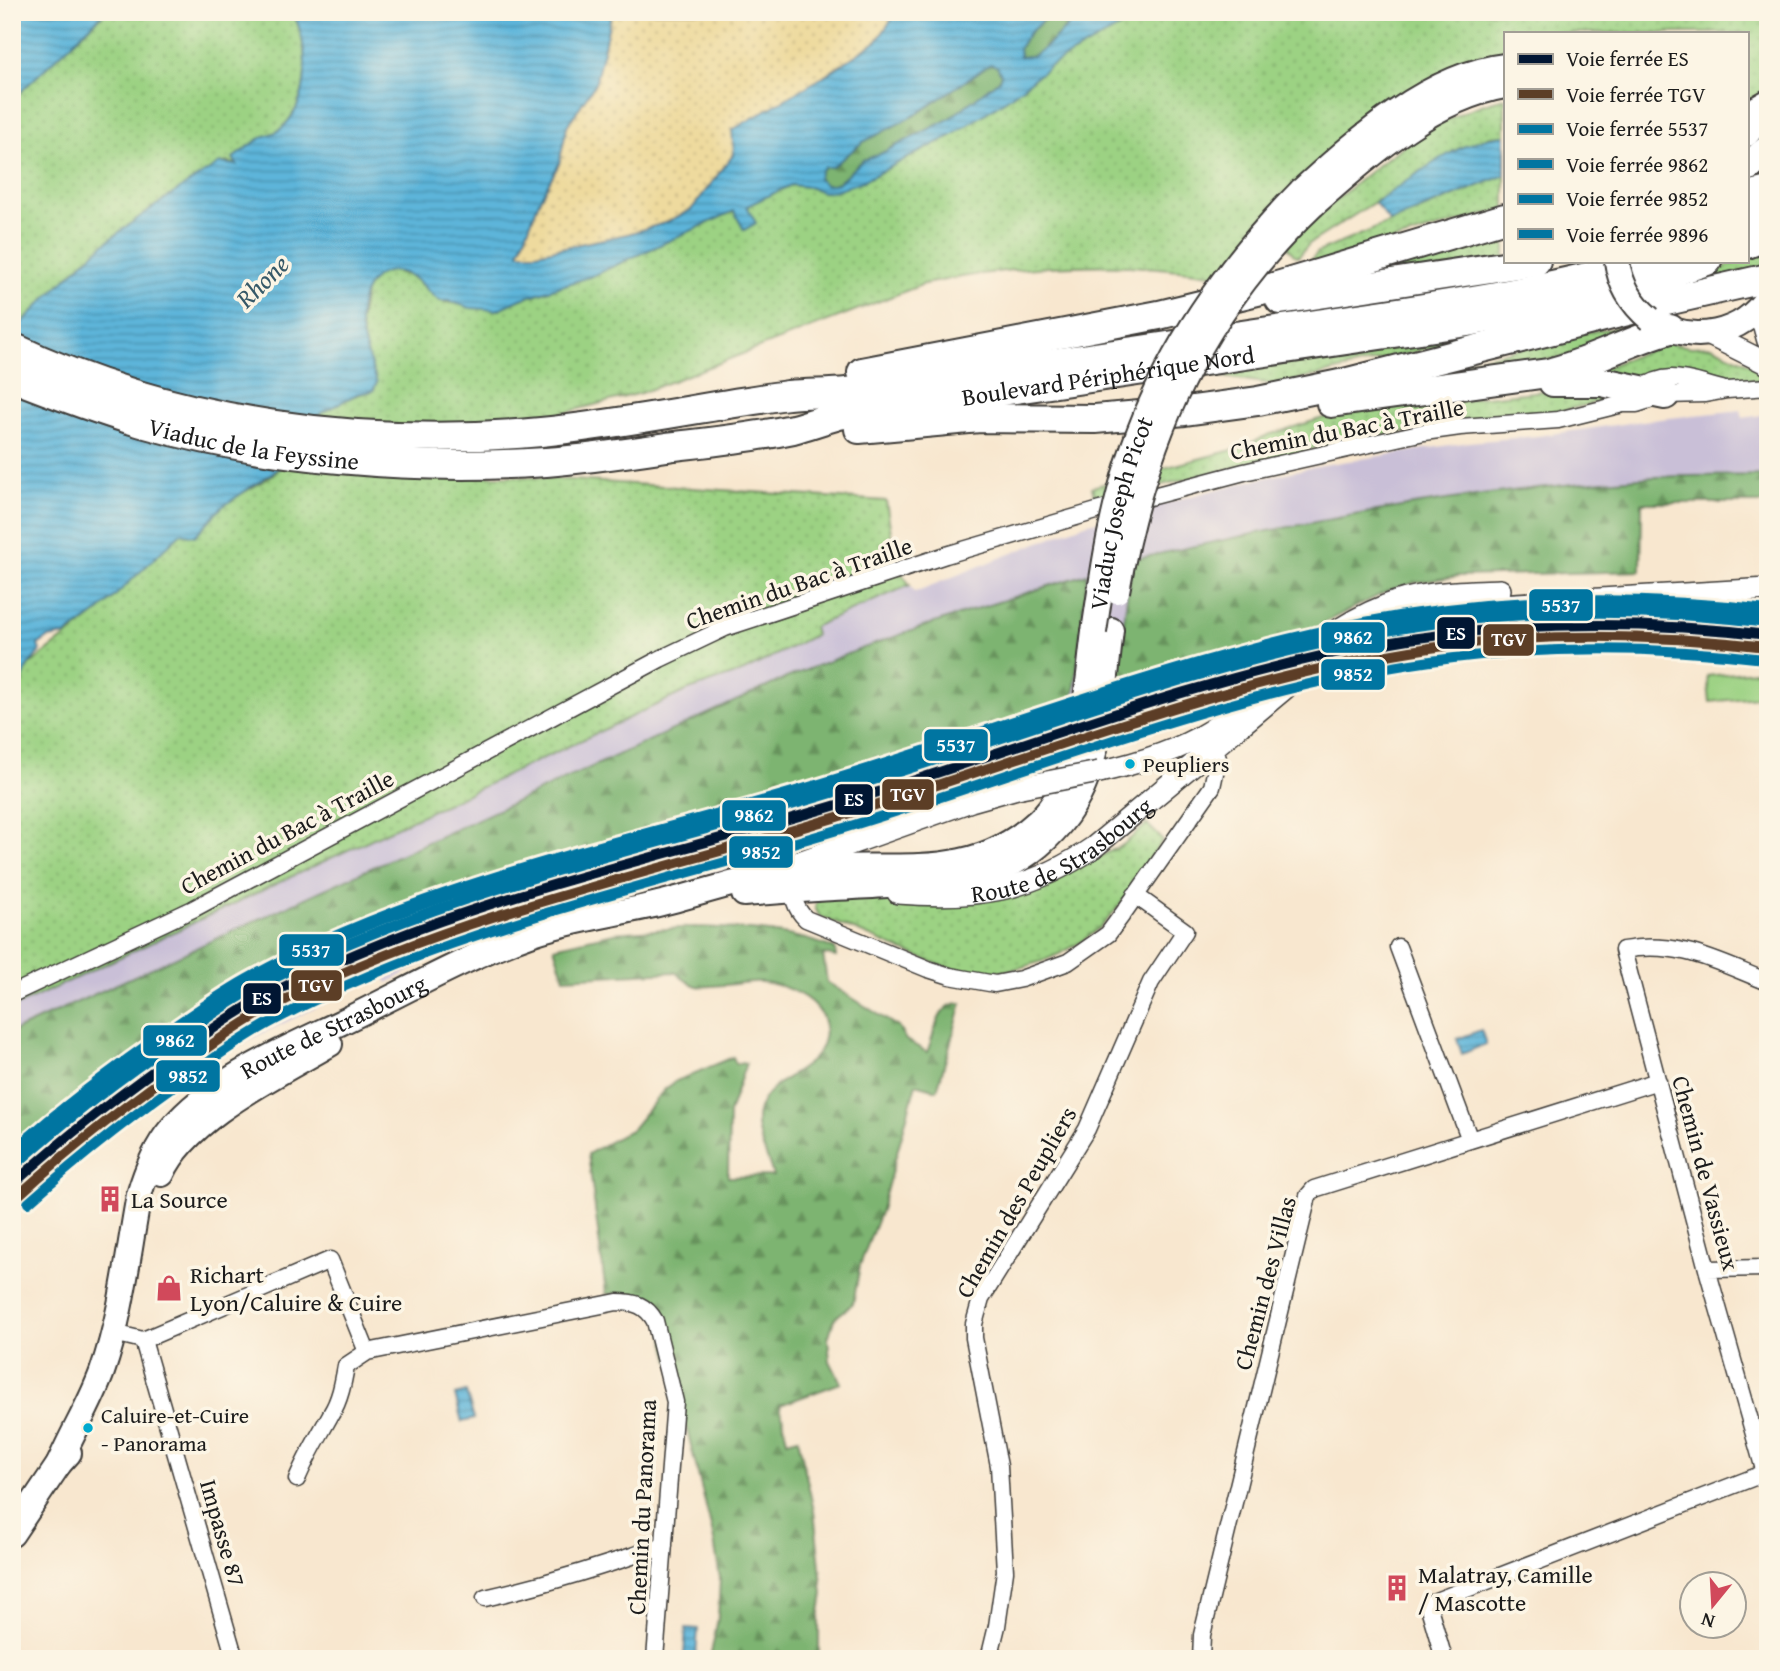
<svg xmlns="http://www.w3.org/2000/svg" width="1780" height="1671" font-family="'Gentium Book Plus',serif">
<defs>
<pattern id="grass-dots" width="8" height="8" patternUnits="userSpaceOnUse" patternTransform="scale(1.75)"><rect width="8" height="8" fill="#9cd283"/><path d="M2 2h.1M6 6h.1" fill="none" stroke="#86b471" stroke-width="1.8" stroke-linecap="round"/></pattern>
<pattern id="forest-firs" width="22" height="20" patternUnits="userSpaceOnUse" patternTransform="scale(1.75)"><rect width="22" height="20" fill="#7db471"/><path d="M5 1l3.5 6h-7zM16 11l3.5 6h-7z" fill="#66925c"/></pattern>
<pattern id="sand-dots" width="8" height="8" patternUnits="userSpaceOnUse" patternTransform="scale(1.75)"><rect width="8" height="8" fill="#eeda9e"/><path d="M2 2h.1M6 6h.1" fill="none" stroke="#ccba88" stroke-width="1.8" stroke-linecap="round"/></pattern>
<pattern id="water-rules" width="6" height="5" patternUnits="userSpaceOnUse" patternTransform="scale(1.75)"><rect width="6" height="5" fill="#5db5da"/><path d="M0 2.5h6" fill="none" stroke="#4c92b0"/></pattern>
</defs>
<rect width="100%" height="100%" fill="#fcf5e5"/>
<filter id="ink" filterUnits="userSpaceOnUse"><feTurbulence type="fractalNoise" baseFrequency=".0143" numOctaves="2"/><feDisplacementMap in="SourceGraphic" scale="14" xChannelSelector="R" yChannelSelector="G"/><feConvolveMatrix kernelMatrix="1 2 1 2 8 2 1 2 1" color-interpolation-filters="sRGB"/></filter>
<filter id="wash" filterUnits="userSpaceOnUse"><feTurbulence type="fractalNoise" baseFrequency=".00686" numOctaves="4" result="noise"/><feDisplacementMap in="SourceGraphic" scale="28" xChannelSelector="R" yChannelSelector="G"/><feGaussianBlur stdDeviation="1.57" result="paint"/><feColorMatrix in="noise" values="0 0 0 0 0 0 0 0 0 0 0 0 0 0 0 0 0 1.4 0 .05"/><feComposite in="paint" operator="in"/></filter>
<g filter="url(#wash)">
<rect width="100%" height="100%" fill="#f8e7cf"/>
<path fill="#c9bfd7" d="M1741,410l2,8 25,-4v89h-126l-1,68 -182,5 -45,7 -46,17 -37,19 -35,25 90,-11 39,-11 67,-7 276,-9v57l-41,-4v-11l-95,-9 -186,1 -54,11 1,3 -139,25 -28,8 -20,7 -76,45 -72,29 -74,16 -158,58 -77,24 -75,19 -80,10 -73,20 -50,21 -83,47 -5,-8 -146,71 -25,6 -6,-9 -38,26 -40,39 -5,-3 -51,39 -60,53v-189l674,-317 58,-20 71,-37 -2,-7 97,-42 5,7 170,-68 160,-42 78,-17 146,-23 69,-6 105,-15z"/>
<path fill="url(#grass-dots)" stroke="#5c7750" stroke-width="2" d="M105,12h188c16,35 19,84 -9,114 -13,14 -34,23 -50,33l4,6 -12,-3c-40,24 -80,48 -116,78 -35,28 -66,61 -98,93v-233z
M1147,12h621v78l-21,14v-71h-242v27l-288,215c-97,-16 -196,-11 -293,9l-283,109 -82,21 -55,8 -81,54h89l374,25 10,64 14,20 -97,42 2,8 -71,36 -58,20 -674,317v-305l16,-37 70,-54 83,-79 23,-7c16,-29 55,-36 77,-59 14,-15 26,-44 42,-56 15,-10 33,-17 50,-20l-13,-69 5,-30 8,-14 6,-4 13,-3 19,5 29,25 57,9 24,-11 71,-23 142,-65 9,15 10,-7 -7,-13 45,-21 17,2 15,5 40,-11 88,-45 56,-37 43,-33z
M1505,98v37l-14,1 -33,13 -149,95 -11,13 -4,-2 -7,-9 12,-14c63,-53 123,-114 206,-134z
M1505,175v34l-200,57 13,-14z
M1505,232v27l-249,39z
M1766,248v19l-488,118 -80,-12 507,-98 35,-14h7v-3z
M1631,325l-2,7 -37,20 -280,48 269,-67z
M1668,343l23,4 20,-1 57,26v8c-59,3 -117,0 -175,-8z
M1561,389l58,5 -13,6 -53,13 -200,26 -258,62 -3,-14 148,-39 28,-13 65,-20 67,-9z
M1147,824l16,16c-20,28 -38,64 -63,87 -37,33 -101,55 -150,41 -44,-13 -86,-36 -130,-51l-5,-9 1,-5 8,-6 107,6 154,-39 38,-19z"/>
<path fill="url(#forest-firs)" stroke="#4c6846" stroke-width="2" d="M1052,12h32l-42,38 -10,6 -12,1 -1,-9 9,-14z
M990,64l7,1 4,9 -2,6 -50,39 -71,36 -15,5 -25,23 -12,2 -8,-6 3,-9 4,-3h7l31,-25 54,-28z
M1768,475v28h-126l-1,68 -182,5 -45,7 -24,7 -59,29 -36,25 -31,6v6l-63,17 -88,29 19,-142c167,-38 337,-69 508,-82 43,-3 85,-2 128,-3z
M1087,574l-15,141 -213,69 -391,112 -89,33 -94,44 -88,49 -112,79 -73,62v-131l772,-353c99,-41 200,-73 303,-105z
M695,927c46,2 97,3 140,22l1,8 -13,-3 4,28 71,45 8,13 21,12c8,-19 10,-50 35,-49l-25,87 -21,-6 -35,126 -21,55 -6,34 -3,6 -17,14 -6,20 2,22 11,22 -61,22 7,36 11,-3 16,73 9,83 -4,24v41h-109l8,-41 2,-40 -7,-43 -55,-223c-12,-18 -31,-20 -52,-18l-18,-140 44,-25 32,-39 12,-9 57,-24 3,7 10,-1 -17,50 -1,64 45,-1c-5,-22 -22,-45 -14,-67 13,-38 64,-34 66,-79 0,-10 -3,-17 -10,-24 -12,-13 -35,-22 -53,-24 -12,-1 -26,2 -38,3 -8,0 -19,3 -27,1 -8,-2 -16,-9 -22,-14l-111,6 -10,-31 60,-14z"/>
<path fill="url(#sand-dots)" stroke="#857b5d" stroke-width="2" d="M612,12h285l-20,29 -54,36 -89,77 -43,56 -26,13 -37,11 -90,19h-19l21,-54 19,-35 8,-38 28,-42z"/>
<path fill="#9cd283" stroke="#5c7750" stroke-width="2" d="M1764,670l2,26 -56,6 -3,-26z"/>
<path fill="url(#water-rules)" stroke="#3c687b" stroke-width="2" fill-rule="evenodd" d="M12,12h93l-93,88z
M293,12h319l-17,72 -28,42 -8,38 -19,35 -21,54h18l91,-19 37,-11 26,-13 43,-56 -2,-24 91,-53 54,-36 20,-29h155l-24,22 -9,14 1,9 12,-1 10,-6 42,-38h63l-97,54 -43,33 -56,37 -88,45 -29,10 -11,1 -15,-5 -17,-2 -44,21 9,17 -12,7 -10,-19 -142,65 -71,23 -24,11 -27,-2 -21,-7h-9c-11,-7 -18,-19 -29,-25 -35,-18 -54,18 -51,48 3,20 10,39 17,58l-4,9 -16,3 -36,19 -42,55 -57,39 -27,29 -14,-3 -83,79 -32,23 -18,3 -10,7 2,6 -12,15 -16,37v-370c31,-32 63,-65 97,-93 35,-28 73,-53 111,-77l17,2 -4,-7c10,-7 21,-17 32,-22 7,-3 13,-3 19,-10 28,-29 25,-79 9,-114zM990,64l7,2 4,8 -2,6 -50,39 -71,36 -15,5 -25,23 -12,2 -8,-6 3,-9 4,-3h7l31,-25 54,-28z
M1505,135v40l-115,47 -15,-19c36,-25 86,-65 130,-68z
M1481,1030l5,14 -24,10 -5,-15z
M466,1392l8,27 -12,3 -7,-27z
M686,1628l12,1 -2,27 -12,-1z"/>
</g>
<g filter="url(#ink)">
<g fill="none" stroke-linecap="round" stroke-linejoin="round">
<g stroke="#3d3a37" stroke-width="19">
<path id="street" d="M1638,391c30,-23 51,-10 84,-2
M795,882c-5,12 1,28 11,37l122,50 22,7 45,8 26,-5 47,-17 40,-28 14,-19 90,-128 6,-28 -5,-20
M1398,947l72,193
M12,994l181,-85 467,-250 65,-31 221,-73 154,-45 144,-38 180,-40 36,-5 98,-7 65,-16h14l28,-9 40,-1 22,-4 41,-3
M1707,1269l61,-1
M114,1333l29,7 187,-80 37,92 250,-50c18,0 29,3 38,19l20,81 -20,257
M143,1340l92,319
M297,1479c10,-24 22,-43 34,-65 9,-14 12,-31 15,-48l21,-14
M485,1598c61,-14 120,-32 179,-53
M989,1659l8,-33 8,-55 -6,-105 -25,-128v-14l7,-25 106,-170 64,-147 34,-51 -50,-36
M1201,1659l1,-24 106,-439 6,-7 344,-108
M1444,1659l-16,-55 337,-131 -58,-204 -84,-319c57,-10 94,12 145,32"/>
</g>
<g stroke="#3d3a37" stroke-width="24">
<g id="secondary">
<path d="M1747,136l21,-23"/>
<path d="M1765,300l-2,23 5,18"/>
<path d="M1708,334l60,30"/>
<path d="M1099,772c36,-8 77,-20 109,-40 65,-40 102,-97 177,-126 36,-15 76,-14 115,-16"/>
<path d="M794,864l177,-63 50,-14"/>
<path id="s1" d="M898,893c77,6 131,-1 196,-46 47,-39 93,-78 140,-116 69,-56 122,-113 214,-123l320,-19"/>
</g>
</g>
<g stroke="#3d3a37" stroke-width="28">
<g id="primary">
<path d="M1747,114l21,-12"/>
<path d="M1301,191c55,-50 126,-116 204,-125"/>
<path d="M1313,205c55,-48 118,-106 192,-119"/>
<path d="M1654,321c38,24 89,14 114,-25"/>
<path d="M744,894c48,-4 96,-6 143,-9 25,-2 50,-2 75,-5 57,-8 105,-49 125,-103 16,-46 18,-99 24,-147"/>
<path d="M162,1174c25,-57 116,-99 168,-130"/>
<path id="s2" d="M59,1464c13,-31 31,-59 43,-92 20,-57 26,-118 37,-177 7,-24 16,-47 32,-66 41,-49 112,-79 169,-106 63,-30 127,-67 193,-90 45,-15 92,-20 137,-32 45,-12 89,-27 136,-32 84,-10 162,17 232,-48 46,-43 48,-129 56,-189"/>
<path d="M12,1534l47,-70 10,-11"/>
</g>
</g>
<g stroke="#3d3a37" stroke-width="32">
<g id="highway">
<path d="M1747,167l21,-17"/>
<path d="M1756,194l12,-3"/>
<path d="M1747,222l21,-9"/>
<path d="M1747,244l21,-8"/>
<path d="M1280,300l256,-39"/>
<path d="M12,347c161,77 353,101 529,85 83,-8 165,-26 247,-37 20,-2 39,-1 59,-3 93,-11 187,-26 280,-40 88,-13 176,-26 264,-39 85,-13 170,-26 253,-52"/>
<path d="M862,372l297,-57 115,-28 231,-69"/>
<path id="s3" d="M12,377c43,17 86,33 130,46 125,36 274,48 404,39 41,-3 81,-9 121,-15 42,-5 85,-9 126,-18 15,-4 31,-10 46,-14l629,-93 132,-26 107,-35"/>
<path d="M1553,382h49l63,13"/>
<path d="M1331,403l217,-30c42,-10 80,-32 122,-44"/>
<path d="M859,429l121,-11 115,1 90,-8 73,-10 82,-17 331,-84 97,-22"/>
</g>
</g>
<use href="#street" stroke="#fff" stroke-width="16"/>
<use href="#secondary" stroke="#fff" stroke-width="21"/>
<use href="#primary" stroke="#fff" stroke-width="24"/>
<use href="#highway" stroke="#fff" stroke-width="28"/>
<g stroke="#3d3a37" stroke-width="24" stroke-linecap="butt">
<path id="secondary-bridge" d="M1021,787l78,-15"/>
</g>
<g stroke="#3d3a37" stroke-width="28" stroke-linecap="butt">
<g id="primary-bridge">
<path d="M1617,261c3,24 15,43 33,58"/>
<path d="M1117,591c27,-153 82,-278 196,-386"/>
<path id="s4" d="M1094,632c7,-46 13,-92 25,-137 30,-117 98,-219 182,-304"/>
</g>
</g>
<use href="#secondary-bridge" stroke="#fff" stroke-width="21"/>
<use href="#primary-bridge" stroke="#fff" stroke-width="24"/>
<g stroke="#fcf5e5" stroke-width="16">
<path id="rail-1" d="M12,1185c56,-51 116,-97 178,-140 23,-16 46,-33 71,-46 184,-99 391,-137 589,-198 173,-54 344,-122 524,-156 130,-24 262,-25 394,-10"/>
</g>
<g stroke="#fcf5e5" stroke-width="16">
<path id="rail-2" d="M20,1194c56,-51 115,-96 177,-139 23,-16 46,-33 71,-46 183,-97 389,-135 585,-197 191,-59 379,-135 577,-164 112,-16 224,-14 337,-1"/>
</g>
<g stroke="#fcf5e5" stroke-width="16">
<path id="rail-3" d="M12,1156c92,-80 191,-154 301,-207 105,-50 219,-80 330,-111 73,-19 145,-40 217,-62 171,-53 338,-119 514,-152 130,-25 263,-24 394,-9"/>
</g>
<g stroke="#fcf5e5" stroke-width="16">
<path id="rail-4" d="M12,1168c54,-49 111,-92 171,-133 23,-16 46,-33 71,-46 183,-99 390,-138 588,-199 176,-54 350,-124 532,-157 131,-24 262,-26 394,-10"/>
</g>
<g stroke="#fcf5e5" stroke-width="16">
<path id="rail-5" d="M28,1203c56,-50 115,-96 176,-138 23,-16 46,-32 71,-45 183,-97 386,-135 582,-196 190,-59 376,-135 574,-163 111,-16 223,-15 334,-2"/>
</g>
<g stroke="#fcf5e5" stroke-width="16">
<path id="rail-6" d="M12,1152c52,-47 107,-88 164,-127 23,-16 46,-32 71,-46 185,-102 396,-139 595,-202 174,-54 344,-120 523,-155 133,-26 268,-27 403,-12"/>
</g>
<use href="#rail-1" stroke="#011633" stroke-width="10"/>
<use href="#rail-2" stroke="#5c3e26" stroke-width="10"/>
<use href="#rail-3" stroke="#0075a1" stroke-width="10"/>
<use href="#rail-4" stroke="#0075a1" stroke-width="10"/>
<use href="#rail-5" stroke="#0075a1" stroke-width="10"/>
<use href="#rail-6" stroke="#0075a1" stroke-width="10"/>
</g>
</g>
<defs>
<g id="building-bare" transform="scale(2.1)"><path d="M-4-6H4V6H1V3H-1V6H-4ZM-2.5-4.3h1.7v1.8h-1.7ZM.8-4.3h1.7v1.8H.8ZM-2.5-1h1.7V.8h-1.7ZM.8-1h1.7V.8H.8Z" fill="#d1495b" stroke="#fcf5e5" stroke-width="2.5" paint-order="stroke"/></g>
<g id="shop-bare" transform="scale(2.1)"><path d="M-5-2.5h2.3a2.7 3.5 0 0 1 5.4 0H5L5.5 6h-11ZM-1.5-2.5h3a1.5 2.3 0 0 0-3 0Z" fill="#d1495b" stroke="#fcf5e5" stroke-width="2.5" paint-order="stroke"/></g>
</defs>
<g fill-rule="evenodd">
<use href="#building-bare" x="110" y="1199"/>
<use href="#shop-bare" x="169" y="1288"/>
<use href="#building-bare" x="1397" y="1588"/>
</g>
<g fill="#00a9ce" stroke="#fcf5e5" stroke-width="2.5">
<circle cx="1130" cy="764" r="6"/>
<circle cx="88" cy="1428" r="6"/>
</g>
<g text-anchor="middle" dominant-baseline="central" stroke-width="7" stroke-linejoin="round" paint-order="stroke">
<g font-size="22" fill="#1c1c1c" stroke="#fcf5e5" text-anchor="start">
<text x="1143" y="764">Peupliers</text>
<text x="101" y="1415">Caluire-et-Cuire<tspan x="101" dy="28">- Panorama</tspan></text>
</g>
<g font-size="24" fill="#1c1c1c" stroke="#fcf5e5">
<text stroke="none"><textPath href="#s3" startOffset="1115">Boulevard Périphérique Nord</textPath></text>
<text transform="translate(1347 429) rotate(-11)">Chemin du Bac à Traille</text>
<text stroke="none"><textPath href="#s3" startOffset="252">Viaduc de la Feyssine</textPath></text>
<text stroke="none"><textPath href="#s4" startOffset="122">Viaduc Joseph Picot</textPath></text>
<text transform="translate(799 583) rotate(-19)">Chemin du Bac à Traille</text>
<text transform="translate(287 832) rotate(-28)">Chemin du Bac à Traille</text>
<text stroke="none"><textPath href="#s1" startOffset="175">Route de Strasbourg</textPath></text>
<text stroke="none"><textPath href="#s2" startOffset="550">Route de Strasbourg</textPath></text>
<text transform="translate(1706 1173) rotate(75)">Chemin de Vassieux</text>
<text transform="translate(1016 1202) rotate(-60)">Chemin des Peupliers</text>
<text transform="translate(1265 1283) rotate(-75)">Chemin des Villas</text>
<text transform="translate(642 1507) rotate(-87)">Chemin du Panorama</text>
<text transform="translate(223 1533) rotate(74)">Impasse 87</text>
</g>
<g font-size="24" fill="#1c1c1c" stroke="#fcf5e5" text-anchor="start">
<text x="131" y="1199">La Source</text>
<text x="190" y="1274">Richart<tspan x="190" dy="28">Lyon/Caluire &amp; Cuire</tspan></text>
<text x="1418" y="1574">Malatray, Camille<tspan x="1418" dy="28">/ Mascotte</tspan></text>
</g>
<g font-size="26" font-style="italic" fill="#365968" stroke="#fcf5e5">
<text transform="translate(262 281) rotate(-45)">Rhone</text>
</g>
</g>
<g stroke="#fcf5e5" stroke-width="2.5">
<rect x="1528" y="588" width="66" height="34" rx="7" fill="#0075a1"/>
<rect x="1436" y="616" width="40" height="34" rx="7" fill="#011633"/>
<rect x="1320" y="621" width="66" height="33" rx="7" fill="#0075a1"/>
<rect x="1482" y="623" width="53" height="34" rx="7" fill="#5c3e26"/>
<rect x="1320" y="658" width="66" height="33" rx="7" fill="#0075a1"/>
<rect x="923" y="728" width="66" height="34" rx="7" fill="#0075a1"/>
<rect x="881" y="778" width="54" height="33" rx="7" fill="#5c3e26"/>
<rect x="834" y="783" width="40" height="33" rx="7" fill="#011633"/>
<rect x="721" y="799" width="66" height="33" rx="7" fill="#0075a1"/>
<rect x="728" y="835" width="66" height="34" rx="7" fill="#0075a1"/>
<rect x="278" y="933" width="67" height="34" rx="7" fill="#0075a1"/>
<rect x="290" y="969" width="53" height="33" rx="7" fill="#5c3e26"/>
<rect x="242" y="982" width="40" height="33" rx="7" fill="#011633"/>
<rect x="142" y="1024" width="66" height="33" rx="7" fill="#0075a1"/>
<rect x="155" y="1059" width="66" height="34" rx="7" fill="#0075a1"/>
</g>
<g font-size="19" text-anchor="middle" font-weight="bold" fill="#fff">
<text x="1561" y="612">5537</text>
<text x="1456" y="640">ES</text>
<text x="1353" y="644">9862</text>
<text x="1509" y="646">TGV</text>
<text x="1353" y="681">9852</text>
<text x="956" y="752">5537</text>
<text x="908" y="801">TGV</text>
<text x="854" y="806">ES</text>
<text x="754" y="822">9862</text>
<text x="761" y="859">9852</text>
<text x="311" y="957">5537</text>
<text x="316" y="992">TGV</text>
<text x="262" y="1005">ES</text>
<text x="175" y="1047">9862</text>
<text x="188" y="1083">9852</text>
</g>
<rect width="1780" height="1671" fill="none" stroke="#fcf5e5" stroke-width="42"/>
<rect x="1504" y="32" width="245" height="231" fill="#fcf5e5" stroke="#a29e95" stroke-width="2"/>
<rect x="1518" y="54" width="35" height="10" fill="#011633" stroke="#a29e95" stroke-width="2"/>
<text x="1566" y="66" font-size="21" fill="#1c1c1c">Voie ferrée ES</text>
<rect x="1518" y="89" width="35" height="10" fill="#5c3e26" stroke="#a29e95" stroke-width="2"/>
<text x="1566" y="102" font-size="21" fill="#1c1c1c">Voie ferrée TGV</text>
<rect x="1518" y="124" width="35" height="10" fill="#0075a1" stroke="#a29e95" stroke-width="2"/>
<text x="1566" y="136" font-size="21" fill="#1c1c1c">Voie ferrée 5537</text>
<rect x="1518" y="159" width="35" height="10" fill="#0075a1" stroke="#a29e95" stroke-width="2"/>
<text x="1566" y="172" font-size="21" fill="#1c1c1c">Voie ferrée 9862</text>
<rect x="1518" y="194" width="35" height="10" fill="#0075a1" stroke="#a29e95" stroke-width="2"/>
<text x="1566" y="206" font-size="21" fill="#1c1c1c">Voie ferrée 9852</text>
<rect x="1518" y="229" width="35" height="10" fill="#0075a1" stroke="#a29e95" stroke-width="2"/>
<text x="1566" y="242" font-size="21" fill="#1c1c1c">Voie ferrée 9896</text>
<g transform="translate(1713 1605) rotate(198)"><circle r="33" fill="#fcf5e5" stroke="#a29e95" stroke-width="2"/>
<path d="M0-5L12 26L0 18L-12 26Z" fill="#d1495b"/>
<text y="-10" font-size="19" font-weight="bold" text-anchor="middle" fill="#1c1c1c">N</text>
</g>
</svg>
